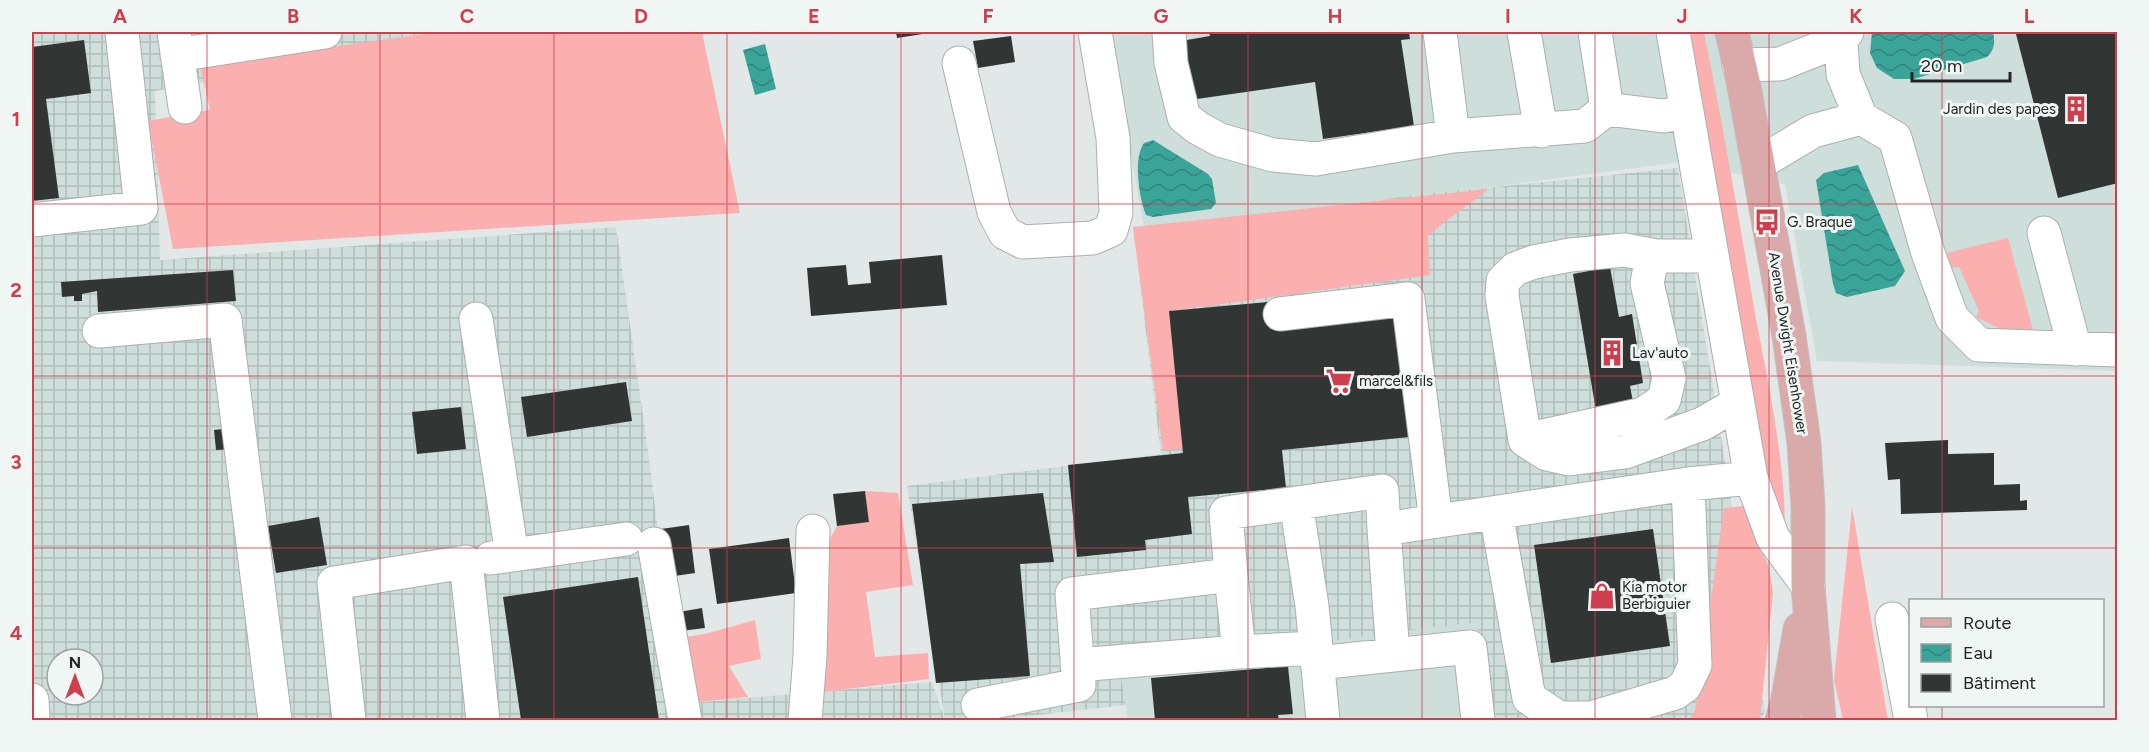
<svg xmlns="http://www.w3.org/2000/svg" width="2149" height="752" font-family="Figtree,sans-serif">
<defs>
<pattern id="industrial-grid" width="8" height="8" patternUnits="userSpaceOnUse" patternTransform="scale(1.5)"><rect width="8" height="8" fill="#cededb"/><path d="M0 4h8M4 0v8" fill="none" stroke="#b1bebc"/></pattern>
<pattern id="water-waves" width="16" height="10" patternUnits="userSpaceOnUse" patternTransform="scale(1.5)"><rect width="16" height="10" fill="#3ba499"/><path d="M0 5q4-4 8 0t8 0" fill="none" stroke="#31857d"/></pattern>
</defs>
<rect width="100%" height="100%" fill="#e2e8e7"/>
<path fill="#cededb" d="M1109,32h1008v339l-300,-10 -32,-177 -104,-22 -536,71z
M1476,623l14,97h-362l-8,-50 319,-44z"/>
<path fill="url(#industrial-grid)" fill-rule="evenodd" d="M32,32h462l-339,59 5,169 456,-33 33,231 30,246 253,-22 13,38 -38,-234 254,-32 -27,-218 273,-40 271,-28 87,544 -5,8h-266l-18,-97 -43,4 -313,43 6,35 -135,15h-959zM57,659h36v36h-36z"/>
<path fill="#fcafaf" d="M440,32h262l38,181 -567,36 -25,-128 62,-11 -10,-45z
M1685,32h19c19,93 35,187 51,281 13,70 30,146 30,216l-20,-29z
M1489,189l-61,46 2,40 -260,36 13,138 -20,1 -30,-223z
M2008,238l25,92h-30l-27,-13 3,-6 -20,-44 -8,1 -4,-15z
M865,491l33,2 15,92 -47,7 9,65 53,-4 1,26 -106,13 2,-144 12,-22 32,-4z
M1743,506l26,61 4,25 -13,128h-71l6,-9 29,-203z
M1852,507l36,213h-45l-9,-40z
M755,620l6,39 -32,7 19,31 -51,5 -11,-65 19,-3z"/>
<path fill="url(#water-waves)" d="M1872,32h121c2,10 2,17 -6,25l-73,22h-20l-17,-11 -7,-15z
M765,44l11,45 -21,6 -12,-45z
M1153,140l55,34 4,5 4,24 -5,6 -58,8 -7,-2c-7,-17 -13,-57 -2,-72z
M1858,165l47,106 -10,15 -48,11 -11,-4 -3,-9 -17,-104 8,-7z"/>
<path fill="#313635" d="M896,32h33v1l-32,5z
M1209,32h200l1,7 -9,1 13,86 -91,13 -8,-57 -125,18 -9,-59 29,-5z
M2027,32h91v151l-60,15 -42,-164z
M1011,36l4,26 -37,6 -5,-27z
M84,40l7,53 -45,6 13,99 -27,3v-154z
M942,255l5,50 -136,11 -4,-48 39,-3 2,20 23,-2 -2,-21z
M1610,267l9,50 13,-3 11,69 -13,3 9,48 -38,7 -28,-167z
M233,270l3,31 -138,11 -1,-21 -15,3v7h-8v-5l-12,1 -1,-15z
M1268,302l2,27 127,-13 12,121 -127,13 4,38 -98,9 4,37 -47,6 1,10 -69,7 -9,-92 115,-12 -14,-142z
M626,382l6,39 -105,16 -6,-40z
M461,407l5,42 -49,5 -5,-42z
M233,428l1,21 -18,1 -2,-20z
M1948,440v14l46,-1v32l26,-1v17l7,-1v10l-126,4 -1,-35 -12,1 -3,-37z
M865,491l4,31 -32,4 -4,-32z
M1043,493l11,69 -34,2 10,112 -94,7 -24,-179z
M319,517l8,48 -51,8 -8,-47z
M689,525l6,48 -27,4 -7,-48z
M1653,529l17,117 -119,17 -17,-118z
M789,538l7,55 -79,11 -8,-55z
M638,577l21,143h-138l-18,-123z
M702,608l3,20 -24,3 -2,-19z
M1288,666l5,48 -15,1 1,5h-124l-4,-42z"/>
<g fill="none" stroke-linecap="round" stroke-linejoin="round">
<g stroke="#aab0af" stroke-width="35">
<path id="minor" d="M174,32l11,75
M1169,32l2,31 13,54 14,11 22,12 53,15 43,4 137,-23 132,-10 22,-17 -12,-77
M1440,32l13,104
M1524,32l17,99
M1673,32l78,446 22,60 35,48
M1847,32l-6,8 2,34 18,44
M177,55l148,-23
M959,63l35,149 11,21 18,9 70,-4 18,-8 5,-17 -3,-75 -18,-106
M1739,65l41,-1 61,-24
M1607,109l56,7 24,-4
M1758,164l55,-33 48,-13 34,20 33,115 24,65 27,27 139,5
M32,220l109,-12 -19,-176
M2044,233l31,116
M1712,256h-56l-31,-6 -55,5 -36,7 -19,7 -12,12 -1,15 23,144 22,14 22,5 56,-7 77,-28 35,-20
M1280,314l128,-15 28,222
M476,319l36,236
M99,331l126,-11 50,400
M1525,440l118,-26 21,-14 5,-22 -22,-95 3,-15 6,-12
M1296,503l16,103 11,114
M1496,513l33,185 30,20h32l84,-25 10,-7 10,-21 -7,-181
M1384,529l9,126
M654,544l31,176
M491,558l135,-19
M1231,575l8,77 76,-4
M1892,619l19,101
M1317,663l153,-16 8,73
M1077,665l162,-13
M32,700l1,20
M978,705l101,-20 -7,-91 159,-19 -5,-62 156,-22 2,38 304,-45 63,-6
M349,720l-15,-137 132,-21 17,158
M805,720l5,-64 3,-125"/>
</g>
<g stroke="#c1c2c2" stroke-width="35">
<path id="major" d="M1732,32l11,49 46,255 15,107 4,64v79l11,134
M1782,720l5,-16 13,-75"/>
</g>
<use href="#minor" stroke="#fff" stroke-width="33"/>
<use href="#major" stroke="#daaaab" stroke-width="33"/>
</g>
<path fill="none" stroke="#ce3e4d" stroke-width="1.5" stroke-opacity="0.55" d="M207,32v688M380,32v688M554,32v688M727,32v688M901,32v688M1074,32v688M1248,32v688M1422,32v688M1595,32v688M1769,32v688M1942,32v568M32,204h2086M32,376h2086M32,548h2086M1942,706v14"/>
<defs>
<g id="building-bare" transform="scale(2.07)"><path d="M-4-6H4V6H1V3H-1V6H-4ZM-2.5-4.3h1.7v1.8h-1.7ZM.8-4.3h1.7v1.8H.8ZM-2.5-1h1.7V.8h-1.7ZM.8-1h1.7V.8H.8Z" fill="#ce3e4d" stroke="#eff6f4" stroke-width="2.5" paint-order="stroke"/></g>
<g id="bus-bare" transform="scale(2.07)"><path d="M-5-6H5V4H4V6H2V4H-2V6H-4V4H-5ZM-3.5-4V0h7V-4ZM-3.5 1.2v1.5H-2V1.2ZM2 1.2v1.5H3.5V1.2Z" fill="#ce3e4d" stroke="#eff6f4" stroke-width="2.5" paint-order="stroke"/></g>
<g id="supermarket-bare" transform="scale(2.07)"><path d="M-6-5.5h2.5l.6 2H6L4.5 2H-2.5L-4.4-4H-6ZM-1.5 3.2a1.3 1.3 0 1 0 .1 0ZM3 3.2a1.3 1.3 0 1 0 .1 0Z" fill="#ce3e4d" stroke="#eff6f4" stroke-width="2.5" paint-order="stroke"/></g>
<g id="shop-bare" transform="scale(2.07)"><path d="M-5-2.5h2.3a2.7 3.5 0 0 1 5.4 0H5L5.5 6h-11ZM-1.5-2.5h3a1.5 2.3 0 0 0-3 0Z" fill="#ce3e4d" stroke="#eff6f4" stroke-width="2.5" paint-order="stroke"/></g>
</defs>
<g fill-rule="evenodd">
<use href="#building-bare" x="2076" y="109"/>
<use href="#bus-bare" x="1767" y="222"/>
<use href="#building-bare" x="1612" y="353"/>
<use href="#supermarket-bare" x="1339" y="381"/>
<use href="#shop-bare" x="1602" y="596"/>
</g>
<g text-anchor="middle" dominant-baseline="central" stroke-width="6" stroke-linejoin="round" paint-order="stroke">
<g font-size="15" fill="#232525" stroke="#eff6f4" text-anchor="start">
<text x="2056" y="109" text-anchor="end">Jardin des papes</text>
<text x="1787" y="222">G. Braque</text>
<text x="1632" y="353">Lav'auto</text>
<text x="1359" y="381">marcel&amp;fils</text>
<text x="1622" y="587">Kia motor<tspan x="1622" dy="17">Berbiguier</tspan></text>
</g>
<g font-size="15" fill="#232525" stroke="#eff6f4">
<text transform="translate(1788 343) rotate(81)">Avenue Dwight Eisenhower</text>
</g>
</g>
<rect width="2149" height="752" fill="none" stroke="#eff6f4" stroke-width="66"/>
<rect x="1909" y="599" width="195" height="108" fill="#eff6f4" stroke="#9da2a1" stroke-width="1.5"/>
<rect x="1921" y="618" width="30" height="9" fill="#daaaab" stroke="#9da2a1" stroke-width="1.5"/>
<text x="1963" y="629" font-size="18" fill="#232525">Route</text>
<rect x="1921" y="644" width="30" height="18" fill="url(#water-waves)" stroke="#9da2a1" stroke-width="1.5"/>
<text x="1963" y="659" font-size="18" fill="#232525">Eau</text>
<rect x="1921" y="674" width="30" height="18" fill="#313635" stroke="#9da2a1" stroke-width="1.5"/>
<text x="1963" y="689" font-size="18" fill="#232525">Bâtiment</text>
<g transform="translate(75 677)"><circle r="28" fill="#eff6f4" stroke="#9da2a1" stroke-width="1.5"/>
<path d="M0-4.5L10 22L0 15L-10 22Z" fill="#ce3e4d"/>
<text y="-9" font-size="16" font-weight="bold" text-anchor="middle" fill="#232525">N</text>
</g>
<path d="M1912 72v9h98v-9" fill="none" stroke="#232525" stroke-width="3"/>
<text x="1921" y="72" font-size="18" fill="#232525" stroke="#eff6f4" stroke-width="4.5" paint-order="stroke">20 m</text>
<rect x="33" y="33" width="2083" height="686" fill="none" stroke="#ce3e4d" stroke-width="2"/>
<g font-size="20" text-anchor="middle" font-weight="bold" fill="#ce3e4d">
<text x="120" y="23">A</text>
<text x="293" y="23">B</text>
<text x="467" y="23">C</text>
<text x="641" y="23">D</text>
<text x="814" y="23">E</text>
<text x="988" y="23">F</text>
<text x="1161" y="23">G</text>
<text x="1335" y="23">H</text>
<text x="1508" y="23">I</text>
<text x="1682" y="23">J</text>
<text x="1856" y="23">K</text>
<text x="2029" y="23">L</text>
<text x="16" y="126">1</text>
<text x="16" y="297">2</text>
<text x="16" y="469">3</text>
<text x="16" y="640">4</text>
</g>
</svg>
